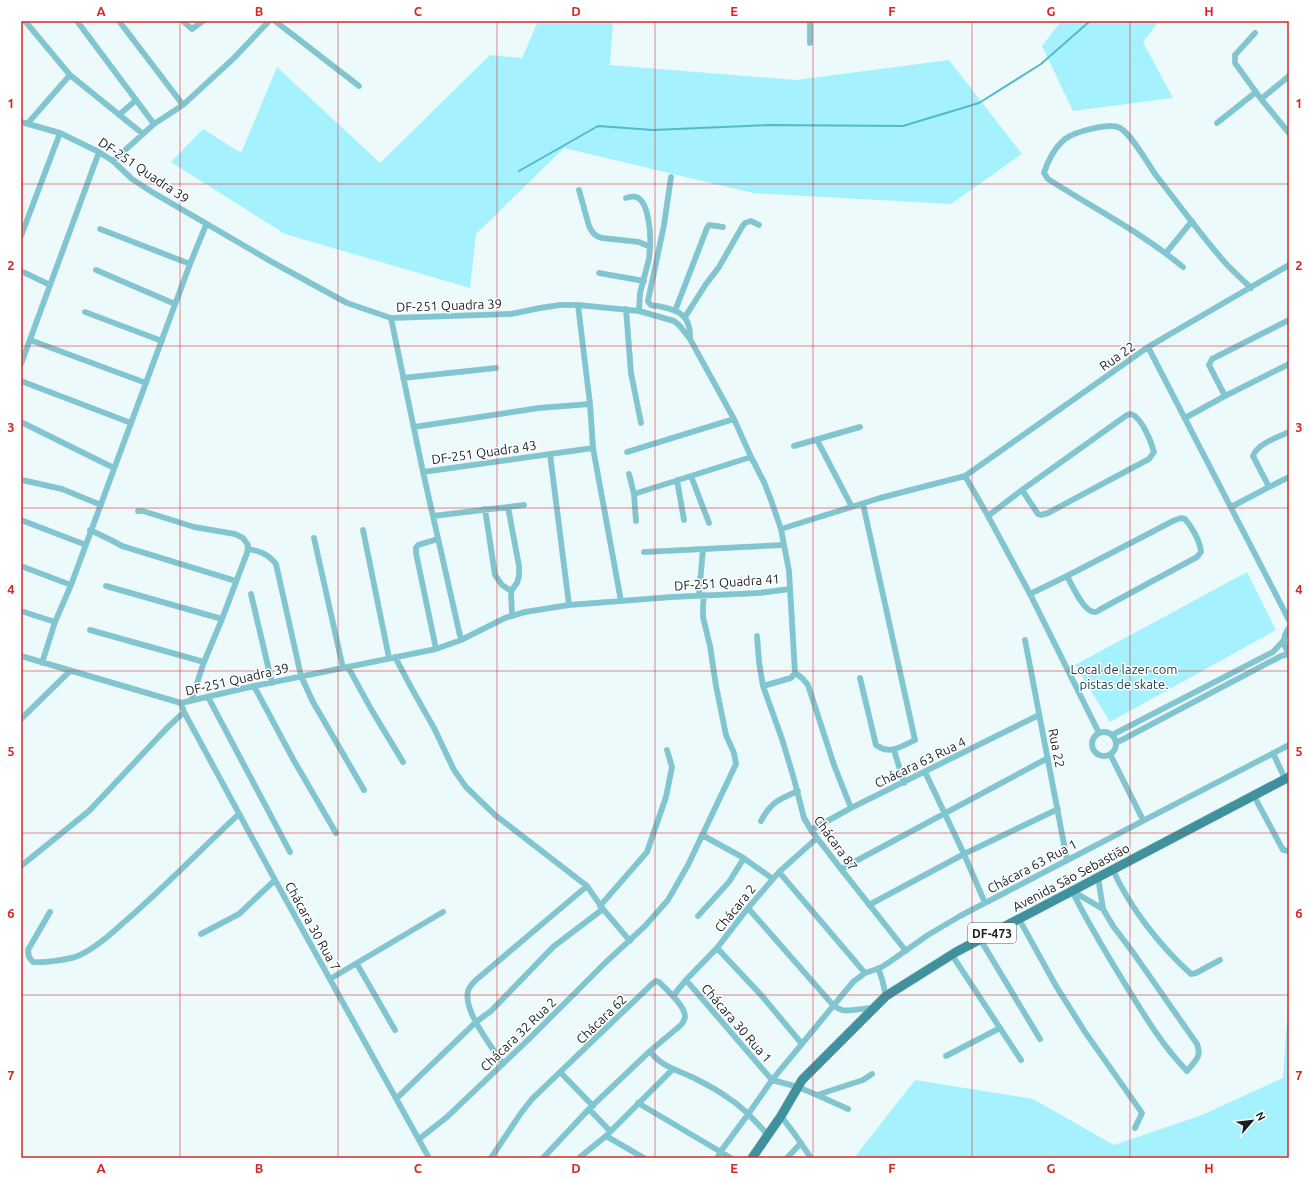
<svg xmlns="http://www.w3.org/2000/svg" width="1310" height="1179" font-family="Ubuntu,sans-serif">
<rect width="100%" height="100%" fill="#ecfafc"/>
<path fill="#a5f1fd" d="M538,21h75l-3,44 186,15 153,-20 73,94 -71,50 -198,-11 -189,-45 -88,86 -6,54 -185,-54 -114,-72 32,-33 38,24 36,-86 103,96 110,-108 32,3z
M1061,21h98l-16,21 30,56 -100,13 -31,-65z
M1247,572l29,58 -166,92 -35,-57z
M1289,989v169h-435l61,-78 118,19 81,46 88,-30 81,-37z"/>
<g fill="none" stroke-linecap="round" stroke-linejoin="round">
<path stroke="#50bbcb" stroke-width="2" d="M519,171l79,-45 55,4 117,-5 133,1 76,-23 62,-39 49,-43"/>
<g stroke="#cad7d8" stroke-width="6">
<path id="street" d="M25,21l45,54 73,59
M77,21l77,103
M119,21l64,84
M183,21l9,8 11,-8
M275,21l84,65
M1255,33l-20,22v8l26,36 28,34
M810,43v-22
M1261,99l28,-23
M119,115l17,-15
M21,122l39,11 39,19 14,9 19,18 20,13 120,70 75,41 44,15 120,-4 29,-6 20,-3h18l61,6 35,10 5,4 11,14 44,80 17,38 13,25 7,18 10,29 8,42 6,102
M28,123l42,-48
M1217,123l39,-31
M113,161l41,-37 29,-19 51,-47 35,-37
M671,177l-7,48 -16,76c2,5 5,5 10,5 22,4 33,10 32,33
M579,190l10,36c3,7 6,10 13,12l37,4 11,5 -1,12 -9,34 -1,18
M626,198c3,-1 7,-2 10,-1 13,4 15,38 14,50
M100,229l90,35
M21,236l39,-103
M1166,253l26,-32
M1183,267c-42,-35 -90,-59 -135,-88l-4,-6c3,-11 11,-26 21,-34 9,-7 45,-17 55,-11 11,6 27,34 35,46 22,28 43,57 66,84 9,11 20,20 30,30
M96,270l79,34
M21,271l29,14
M599,273l45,8
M578,305l12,99 3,44 28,153
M626,309l5,64 10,50
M675,311l32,-83 2,-3 14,2
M85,312l77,29
M685,317l21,-33 13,-17 23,-40 3,-4 6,-2 8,4
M391,318l32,154 38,168
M1289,320l-77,39 -3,6 16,31 64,-32
M30,340l116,43
M1148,347l141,273
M21,364l78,-212
M403,378l93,-10
M21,381l110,42
M1131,414c11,4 20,27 23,38l-5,7 -101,54 -7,2 -3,-1 -16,-24 105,-75z
M1185,418l40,-22
M21,422l93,46
M414,427l125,-19 51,-4
M1289,432c-11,5 -32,12 -36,24l16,31 20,-10
M817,440l35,67
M794,446l66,-19
M627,452l107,-33
M550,454l19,151
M423,472l170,-24
M629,474l5,20 2,27
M691,476l18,47
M965,476l23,40
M22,480l40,9 39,16
M677,480l7,40
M1022,490l-34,26 42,78 69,139
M634,494l117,-37
M508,507l11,59v10l-2,7 -6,8 1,25
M1231,507l38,-20
M485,509l10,66 7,10 9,6
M138,511h5l51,16 41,7 8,4 5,7 -1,8 -25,66 -18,43 -13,39
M433,516l91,-11
M1181,518l4,1c7,8 15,22 16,33l-4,5 -96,52c-2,1 -4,3 -6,3 -11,1 -23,-27 -28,-36l108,-56z
M21,520l65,25
M781,529l99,-31 85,-22 183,-129 141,-82
M90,530l21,10 11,6 114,35
M363,530l26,128
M314,538l29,130
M248,549c12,2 20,5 28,15l25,112 12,26 51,88
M644,552l140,-7
M21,566l50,19
M106,586l116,33
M251,594l21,89
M1030,594l37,-18
M699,595l4,-46
M21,611l34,11
M1289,628c-6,8 -7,17 0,25
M90,630l114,32
M757,636l2,26 4,24 19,53 12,40 10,39 7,12 30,39 65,82
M1025,640l42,220
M436,649l-20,-96v-5l2,-3 20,-6
M21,656l160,47 73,-17 182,-37 25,-9 44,-22 20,-6 44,-7 103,-8 87,-4 31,-4
M395,657l17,32 22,39 20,42 12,17 29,28 92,71 16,23 27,32
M42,663l13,-41 16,-37 119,-321 16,-39
M348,667l23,42 32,53
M860,678l16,67c14,10 24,2 39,-5l-52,-236
M254,686l39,73 43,74
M763,686l28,-8 4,-5 7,5 6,7 26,80 17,43
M208,697l82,155
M181,703l3,9 91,168 154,278
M21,719l49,-48
M1092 744a12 12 0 1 1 24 0a12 12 0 1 1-24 0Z
M1112,735l161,-83 11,-12
M1116,743l165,-87 8,-2
M894,750l10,33
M1273,753l12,26
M1110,754l33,66
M925,772l39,82 21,49
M1254,796l29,54 6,1
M761,821c10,-19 17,-21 37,-30
M811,830l40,-22 188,-93
M702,835l40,22 31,22
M21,866l68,-55 78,-83 17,-16
M841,869l207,-111
M1113,870c17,38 47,76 78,104l5,-1 24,-13
M779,872l86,101
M1072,891c16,32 34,62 53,93 19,31 37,61 62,87 8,-10 15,-14 10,-27l-65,-93 -19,-25 -10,-17 -5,-32
M1072,891l31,18
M869,905l95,-51 94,-45
M600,906l47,-54 19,-55 6,-30 -5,-17
M748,908l85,97c3,2 6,4 9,5 5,2 23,-2 30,-2
M50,912l-22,38 1,7 4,5c10,1 32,-2 42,-5 15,-5 35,-22 47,-33 41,-35 78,-74 117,-110
M698,916l31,-34 15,-24
M1019,919l37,67 29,46 57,81 -7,15
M201,934l38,-20 36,-34
M980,939l60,100
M717,948l45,48 40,48
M952,955l69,105
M357,964l38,66
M878,968l4,11 4,17
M330,979l113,-67
M686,980l86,100
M673,996l13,-16 31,-32 31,-40 31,-36 38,-34
M650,1051c10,15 27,19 42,26 12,6 24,12 35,20 16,10 28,24 41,38
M946,1056l54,-28
M503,1064c-11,-17 -40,-53 -35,-73 1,-4 5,-8 8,-11l111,-94
M561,1073l32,33
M772,1080l26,7 19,8 46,-15 9,-6
M817,1095l31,14
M397,1098l79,-76 15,-11 62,-64 50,-38
M638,1103l93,55
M589,1109l21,22
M781,1116l15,20 15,22
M606,1136l38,22
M419,1139l28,-22 83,-79 75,-75 40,-37 23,-26 20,-35 48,-101 -2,-11 -8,-18 -10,-49 -6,-40 -7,-29v-10l1,-12
M491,1158l30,-45 11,-14 120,-115 4,-3 3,1c7,7 26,24 26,34 0,4 -2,6 -4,9l-31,26 -61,58 -46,49
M579,1158l27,-22 67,-67
M717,1158l4,-7 28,-38 23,-33 81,-98 12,-9 15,-5 8,-5 40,-28 32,-19 329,-171
M787,1158l14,-15"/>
</g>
<g stroke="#cad7d8" stroke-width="10">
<path id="primary" d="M752,1158l29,-42 21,-36 84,-84 70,-44 333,-175"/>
</g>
<use href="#street" stroke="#80c6d1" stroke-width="5.5"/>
<use href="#primary" stroke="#3f919e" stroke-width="9"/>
</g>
<path fill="none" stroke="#d62828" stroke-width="1" stroke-opacity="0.55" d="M180,21v1137M338,21v1137M497,21v1137M655,21v1137M813,21v1137M972,21v1137M1130,21v1137M21,184h1268M21,346h1268M21,508h1268M21,671h1268M21,833h1268M21,995h1268"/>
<g text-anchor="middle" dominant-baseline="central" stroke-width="3" stroke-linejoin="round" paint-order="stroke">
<rect fill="#fff" stroke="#5d6161" stroke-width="1" x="968" y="923" width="48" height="20" rx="3"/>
<g font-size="12" font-weight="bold" fill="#181d1d">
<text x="992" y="933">DF-473</text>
</g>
<g font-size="13" fill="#181d1d" stroke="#fff">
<text transform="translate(144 170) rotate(34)">DF-251 Quadra 39</text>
<text transform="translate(449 305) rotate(-2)">DF-251 Quadra 39</text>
<text transform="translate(1117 356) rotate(-35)">Rua 22</text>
<text transform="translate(484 452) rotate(-8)">DF-251 Quadra 43</text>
<text transform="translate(727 582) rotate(-4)">DF-251 Quadra 41</text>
<text transform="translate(237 679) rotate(-13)">DF-251 Quadra 39</text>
<text transform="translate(1057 748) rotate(79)">Rua 22</text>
<text transform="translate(920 762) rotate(-26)">Chácara 63 Rua 4</text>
<text transform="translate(836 843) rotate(54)">Chácara 87</text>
<text transform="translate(1032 866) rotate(-28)">Chácara 63 Rua 1</text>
<text transform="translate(1071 877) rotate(-28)">Avenida São Sebastião</text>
<text transform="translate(735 908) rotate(-51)">Chácara 2</text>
<text transform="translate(313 926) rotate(61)">Chácara 30 Rua 7</text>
<text transform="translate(601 1019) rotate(-44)">Chácara 62</text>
<text transform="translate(737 1023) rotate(49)">Chácara 30 Rua 1</text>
<text transform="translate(518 1034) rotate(-44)">Chácara 32 Rua 2</text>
</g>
<g font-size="13" fill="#17474e" stroke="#fff">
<text x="1124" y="669">Local de lazer com<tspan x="1124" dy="15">pistas de skate.</tspan></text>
</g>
</g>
<rect width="1310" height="1179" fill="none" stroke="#ffffff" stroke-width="44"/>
<g transform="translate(1252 1121) rotate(62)" stroke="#ffffff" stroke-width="3" paint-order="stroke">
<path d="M0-3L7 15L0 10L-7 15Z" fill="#181d1d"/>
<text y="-6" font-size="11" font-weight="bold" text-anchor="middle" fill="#181d1d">N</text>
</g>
<rect x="22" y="22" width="1266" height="1135" fill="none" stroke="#d62828" stroke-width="1.5"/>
<g font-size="13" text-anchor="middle" font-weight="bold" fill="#d62828">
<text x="101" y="16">A</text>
<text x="259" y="16">B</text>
<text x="418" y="16">C</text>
<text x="576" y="16">D</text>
<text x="734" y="16">E</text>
<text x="892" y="16">F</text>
<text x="1051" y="16">G</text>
<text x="1209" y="16">H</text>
<text x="11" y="108">1</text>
<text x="1299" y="108">1</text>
<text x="11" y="270">2</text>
<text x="1299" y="270">2</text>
<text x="11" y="432">3</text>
<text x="1299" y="432">3</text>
<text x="11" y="594">4</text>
<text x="1299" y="594">4</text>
<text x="11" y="756">5</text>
<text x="1299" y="756">5</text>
<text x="11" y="918">6</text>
<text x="1299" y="918">6</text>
<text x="11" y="1080">7</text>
<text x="1299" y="1080">7</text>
<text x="101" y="1173">A</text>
<text x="259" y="1173">B</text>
<text x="418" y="1173">C</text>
<text x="576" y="1173">D</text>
<text x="734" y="1173">E</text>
<text x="892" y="1173">F</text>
<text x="1051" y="1173">G</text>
<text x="1209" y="1173">H</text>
</g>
</svg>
